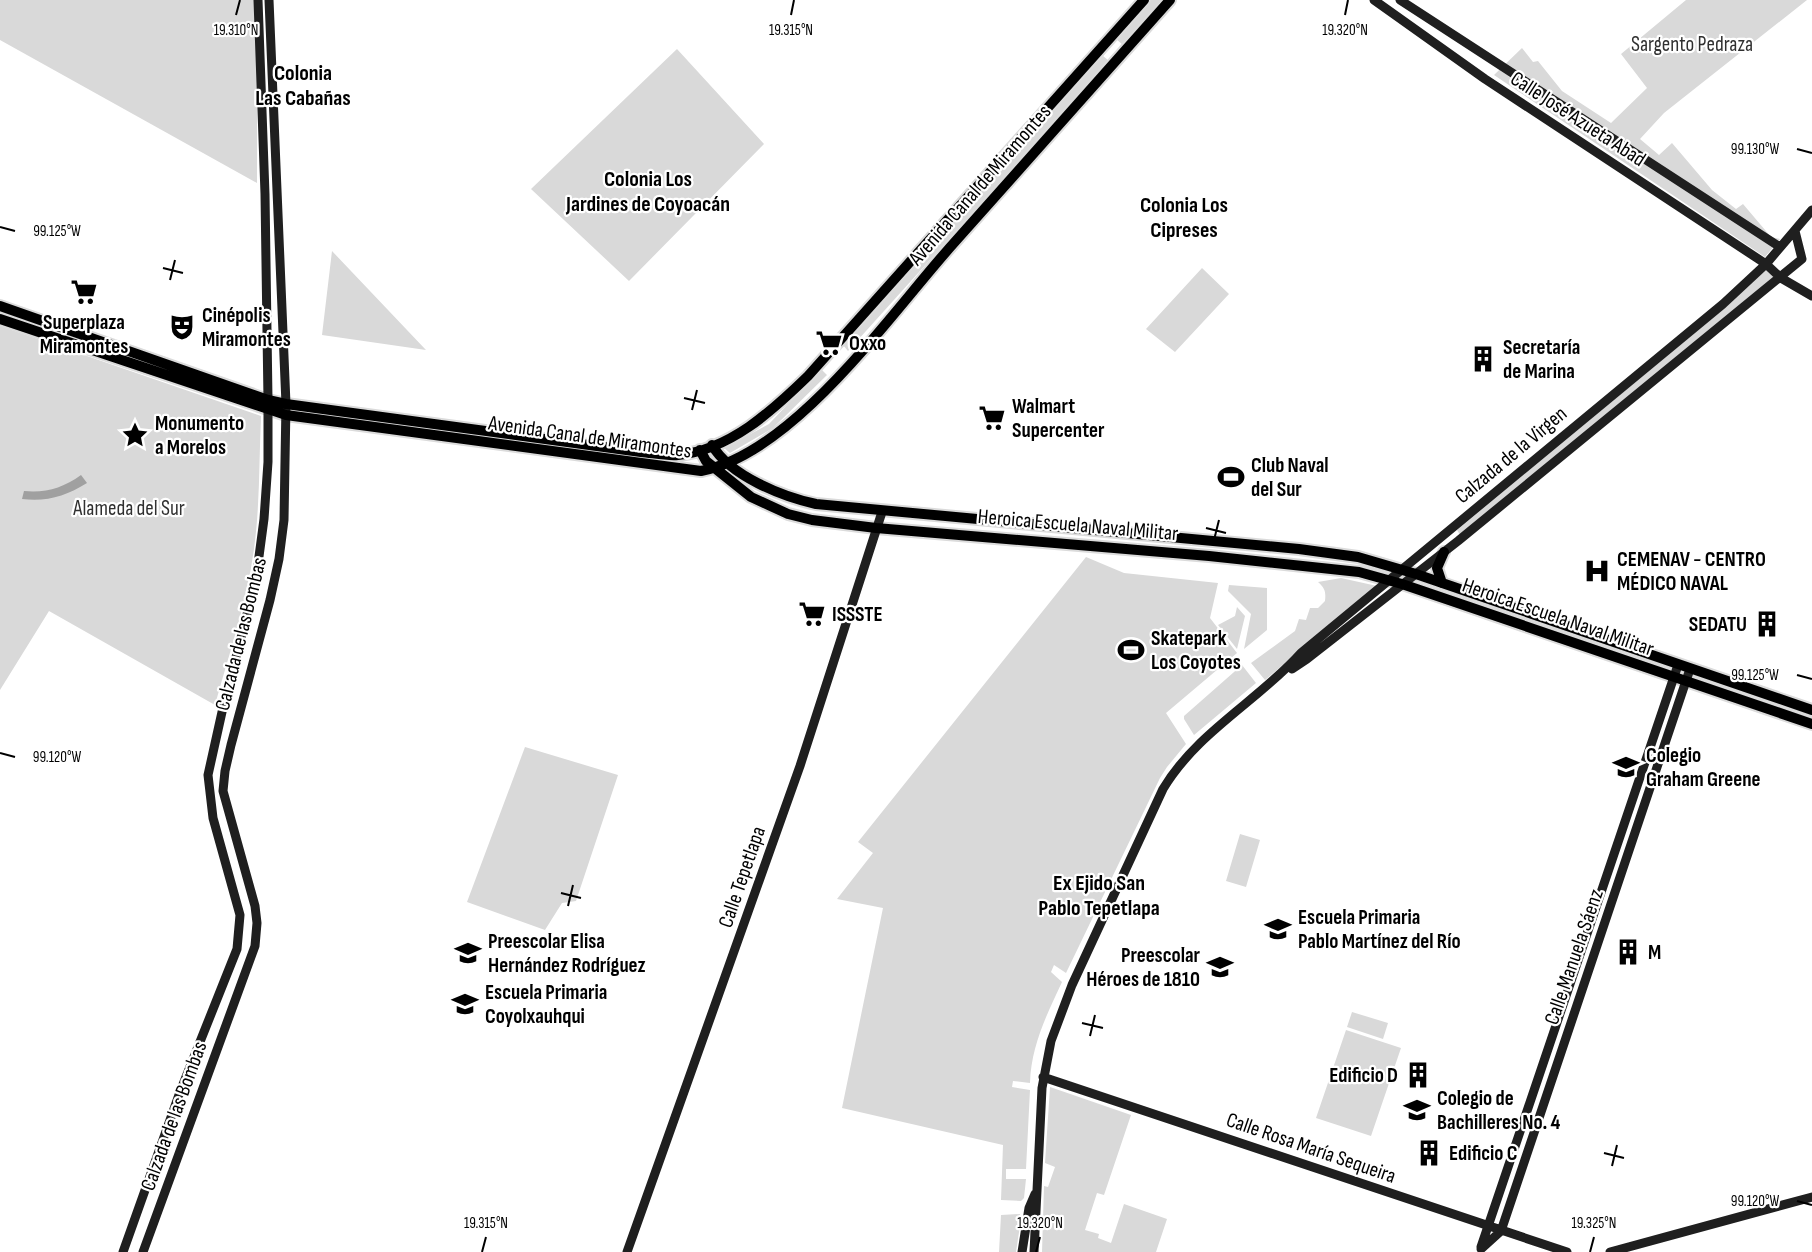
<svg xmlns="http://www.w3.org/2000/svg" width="1812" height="1252" font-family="'Sofia Sans Condensed',sans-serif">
<rect width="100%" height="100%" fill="#fff"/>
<path fill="#d9d9d9" d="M0,0h257v183l-257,-143z
M1150,0h13l-40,45 -7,-6z
M1686,0h121l-143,113 -24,26 19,16 13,-12 40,47 24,19 7,-5 28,33 9,2 -15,18 -271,-182 28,-27 11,14 5,-1 24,30 49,32 36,-35 -26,-34z
M677,49l87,95 -135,137 -98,-92z
M1102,55l7,6 -261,290 -5,-6z
M332,251l94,99 -104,-15z
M1202,268l27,26 -54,58 -29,-23z
M1766,269l9,8 -315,258 -3,-5 270,-224z
M0,326l261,90c-2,44 -1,89 -7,133 -7,53 -25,105 -39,156l-166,-94 -49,79z
M821,369l6,6 -54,53 -43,25 -6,-5 45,-24z
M1086,557l38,16 94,10 -8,35 27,35 -71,60 20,31 -19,23 -7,11 -94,195 -12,-8 -3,7 11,10c-15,32 -31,64 -32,101l-17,-2 -1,6 18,3 -4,79h-20v10h20l-2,19 -3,3 -20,-1 2,-55 -161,-37 41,-200 -46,-9 36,-46 -15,-11z
M1341,578l36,8 -112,94 -14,-17 44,-32 4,-12 7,1 4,-12h8l7,-7c1,-9 0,-13 -7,-19z
M1229,585l38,3v42l-23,19 7,-35 -23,-23z
M1237,607l8,9 -8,33 -19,-24 17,-9z
M1242,665l14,18 -62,52 -10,-16v-3z
M525,747l93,28 -42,126 -14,2 -17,27 -78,-28z
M1240,834l20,6 -14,47 -20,-6z
M1352,1012l36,11 -5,16 -36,-12z
M1346,1030l55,18 -30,88 -55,-18z
M1050,1087l81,28 -27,80 -7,-2 -12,37 14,4 -1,4 13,5 13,-39 43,15 -11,33h-114l2,-66 4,1 7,-20 -10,-4z
M1020,1214l1,5 -5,33h-17l2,-37z"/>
<path fill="#a0a0a0" d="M81,475l6,8c-21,13 -40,19 -65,16l2,-8c22,2 39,-3 57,-16z"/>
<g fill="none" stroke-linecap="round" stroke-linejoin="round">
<g stroke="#dbdbdb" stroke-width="14">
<path id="primary" d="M0,306l268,94 18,4 355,48c12,1 25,4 37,3 52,-5 94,-44 130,-79l336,-376
M0,319l286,96 415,56c94,-18 190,-158 252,-227 72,-81 145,-163 217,-244
M712,445c18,31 71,52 104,59l483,45 59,8 58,17 396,136
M700,450l6,11 45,36 37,17 24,6 64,8 333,28 150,16 43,12 410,140
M1442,583l-5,-15 7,-16"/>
</g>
<path stroke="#1f1f1f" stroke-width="9" d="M1374,0l111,79 281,185 15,14 31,18
M1400,0l380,247
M1795,231l7,28
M1292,669l15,-10 151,-118 344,-282
M1043,1077l524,175
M1481,1247l197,-582
M1481,1249l20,-18 189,-562
M123,1252l57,-160 57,-143 3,-34 -27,-97 -5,-43 14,-63 34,-133 8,-60 4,-57v-62l-3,-206 -7,-194
M143,1252l112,-306 2,-23 -2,-17 -32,-115 2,-20 6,-26 39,-145 9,-41 5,-39 2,-116 -17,-404
M627,1252l173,-486 82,-254
M1022,1252l7,-44 6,-14
M1034,1252l8,-164 9,-47 21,-56 91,-196c34,-57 95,-88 138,-136l422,-349 43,-40 46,-54
M1610,1252l202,-55"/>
<use href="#primary" stroke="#000" stroke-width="10"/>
</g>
<path fill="none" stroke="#000" stroke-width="2" d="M236,15l4,-15M791,15l3,-15M1345,15l3,-15M1797,149l15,4M0,227l15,4M163,268l20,5M170,280l5,-20M684,398l21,5M692,410l5,-20M1206,528l20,5M1214,540l5,-20M1797,675l15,4M0,753l15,4M561,893l20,5M568,906l5,-21M1082,1023l21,5M1090,1036l5,-21M1604,1153l20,5M1612,1166l5,-21M1797,1201l15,4M482,1252l4,-15M1036,1252l4,-15M1590,1252l4,-15"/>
<defs>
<g id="supermarket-bare" transform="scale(2.07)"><path d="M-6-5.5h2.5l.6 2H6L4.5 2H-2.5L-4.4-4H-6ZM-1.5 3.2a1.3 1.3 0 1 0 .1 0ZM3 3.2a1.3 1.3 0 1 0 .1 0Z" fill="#000" stroke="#fff" stroke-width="2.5" paint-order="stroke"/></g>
<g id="theatre-bare" transform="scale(2.07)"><path d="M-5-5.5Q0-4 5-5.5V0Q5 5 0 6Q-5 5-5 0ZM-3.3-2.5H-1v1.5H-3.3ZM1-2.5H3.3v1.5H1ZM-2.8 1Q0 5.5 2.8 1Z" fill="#000" stroke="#fff" stroke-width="2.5" paint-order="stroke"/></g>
<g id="building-bare" transform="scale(2.07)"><path d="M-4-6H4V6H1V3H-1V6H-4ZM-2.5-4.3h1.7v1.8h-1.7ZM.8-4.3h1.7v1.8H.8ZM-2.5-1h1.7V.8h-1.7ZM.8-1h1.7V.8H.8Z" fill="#000" stroke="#fff" stroke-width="2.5" paint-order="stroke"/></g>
<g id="sight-bare" transform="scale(2.07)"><path d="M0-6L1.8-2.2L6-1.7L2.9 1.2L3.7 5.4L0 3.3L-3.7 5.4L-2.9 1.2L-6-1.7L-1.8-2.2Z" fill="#000" stroke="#fff" stroke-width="2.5" paint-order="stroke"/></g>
<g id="stadium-bare" transform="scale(2.07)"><path d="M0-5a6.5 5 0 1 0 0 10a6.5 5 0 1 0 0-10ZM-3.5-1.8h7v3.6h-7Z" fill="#000" stroke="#fff" stroke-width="2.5" paint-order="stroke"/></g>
<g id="hospital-bare" transform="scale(2.07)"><path d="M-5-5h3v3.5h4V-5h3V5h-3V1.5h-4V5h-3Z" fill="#000" stroke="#fff" stroke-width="2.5" paint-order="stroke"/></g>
<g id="school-bare" transform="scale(2.07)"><path d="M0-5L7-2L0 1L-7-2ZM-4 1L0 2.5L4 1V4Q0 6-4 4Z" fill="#000" stroke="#fff" stroke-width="2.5" paint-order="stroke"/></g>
</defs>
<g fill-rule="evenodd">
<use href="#supermarket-bare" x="84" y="292"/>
<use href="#theatre-bare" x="182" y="327"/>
<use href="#supermarket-bare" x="829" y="343"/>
<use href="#building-bare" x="1483" y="359"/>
<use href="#supermarket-bare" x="992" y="418"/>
<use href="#sight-bare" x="135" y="435"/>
<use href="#stadium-bare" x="1231" y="477"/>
<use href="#hospital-bare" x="1597" y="571"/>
<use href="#supermarket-bare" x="812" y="614"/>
<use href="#building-bare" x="1767" y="624"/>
<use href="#stadium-bare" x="1131" y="650"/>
<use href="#school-bare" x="1626" y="767"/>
<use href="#school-bare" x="1278" y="929"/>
<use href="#building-bare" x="1628" y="952"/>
<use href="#school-bare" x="468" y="953"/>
<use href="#school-bare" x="1220" y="967"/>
<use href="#school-bare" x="465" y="1004"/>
<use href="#building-bare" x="1418" y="1075"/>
<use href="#school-bare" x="1417" y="1110"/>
<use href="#building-bare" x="1429" y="1153"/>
</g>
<g text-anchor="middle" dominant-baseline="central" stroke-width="4.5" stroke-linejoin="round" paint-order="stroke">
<g font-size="21" fill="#303030" stroke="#fff">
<text x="1692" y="44">Sargento Pedraza</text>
<text x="129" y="508">Alameda del Sur</text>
</g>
<g font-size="21" fill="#000" stroke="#fff">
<text transform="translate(1578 119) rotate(33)">Calle José Azueta Abad</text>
<text transform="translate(980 185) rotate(-49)">Avenida Canal de Miramontes</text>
<text transform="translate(590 437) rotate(8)">Avenida Canal de Miramontes</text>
<text transform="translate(1511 455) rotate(-40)">Calzada de la Virgen</text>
<text transform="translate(1078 525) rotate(5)">Heroica Escuela Naval Militar</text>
<text transform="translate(1558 617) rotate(19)">Heroica Escuela Naval Militar</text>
<text transform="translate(241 634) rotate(-76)">Calzada de las Bombas</text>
<text transform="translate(742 877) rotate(-71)">Calle Tepetlapa</text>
<text transform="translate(1574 957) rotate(-71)">Calle Manuela Sáenz</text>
<text transform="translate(174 1116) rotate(-70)">Calzada de las Bombas</text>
<text transform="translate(1311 1148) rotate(19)">Calle Rosa María Sequeira</text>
</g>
<g font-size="21" font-weight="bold" fill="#000" stroke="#fff" text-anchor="start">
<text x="202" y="315">Cinépolis<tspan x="202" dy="24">Miramontes</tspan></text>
<text x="84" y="322" text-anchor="middle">Superplaza<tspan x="84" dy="24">Miramontes</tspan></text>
<text x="849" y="343">Oxxo</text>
<text x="1503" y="347">Secretaría<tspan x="1503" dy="24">de Marina</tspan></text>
<text x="1012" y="406">Walmart<tspan x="1012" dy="24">Supercenter</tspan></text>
<text x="155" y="423">Monumento<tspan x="155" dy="24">a Morelos</tspan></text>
<text x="1251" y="465">Club Naval<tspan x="1251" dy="24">del Sur</tspan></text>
<text x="1617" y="559">CEMENAV - CENTRO<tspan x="1617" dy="24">MÉDICO NAVAL</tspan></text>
<text x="832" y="614">ISSSTE</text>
<text x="1747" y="624" text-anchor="end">SEDATU</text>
<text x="1151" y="638">Skatepark<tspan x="1151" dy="24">Los Coyotes</tspan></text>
<text x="1646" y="755">Colegio<tspan x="1646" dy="24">Graham Greene</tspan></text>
<text x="1298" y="917">Escuela Primaria<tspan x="1298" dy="24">Pablo Martínez del Río</tspan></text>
<text x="488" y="941">Preescolar Elisa<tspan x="488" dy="24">Hernández Rodríguez</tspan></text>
<text x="1648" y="952">M</text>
<text x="1200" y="955" text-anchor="end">Preescolar<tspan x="1200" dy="24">Héroes de 1810</tspan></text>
<text x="485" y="992">Escuela Primaria<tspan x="485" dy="24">Coyolxauhqui</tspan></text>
<text x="1398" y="1075" text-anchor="end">Edificio D</text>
<text x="1437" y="1098">Colegio de<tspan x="1437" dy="24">Bachilleres No. 4</tspan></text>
<text x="1449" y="1153">Edificio C</text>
</g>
<g font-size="22" font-weight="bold" fill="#000" stroke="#fff">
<text x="303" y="73">Colonia<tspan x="303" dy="25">Las Cabañas</tspan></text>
<text x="648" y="179">Colonia Los<tspan x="648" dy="25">Jardines de Coyoacán</tspan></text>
<text x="1184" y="205">Colonia Los<tspan x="1184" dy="25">Cipreses</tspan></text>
<text x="1099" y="883">Ex Ejido San<tspan x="1099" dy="25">Pablo Tepetlapa</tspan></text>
</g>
</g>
<g font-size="15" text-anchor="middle" fill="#000" stroke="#fff" stroke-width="4.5" stroke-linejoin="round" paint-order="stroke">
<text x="236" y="35">19.310°N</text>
<text x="791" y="35">19.315°N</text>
<text x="1345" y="35">19.320°N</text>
<text x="1755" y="154">99.130°W</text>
<text x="57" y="236">99.125°W</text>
<text x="1755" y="680">99.125°W</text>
<text x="57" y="762">99.120°W</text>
<text x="1755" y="1206">99.120°W</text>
<text x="486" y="1228">19.315°N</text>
<text x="1040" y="1228">19.320°N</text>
<text x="1594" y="1228">19.325°N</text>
</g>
</svg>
